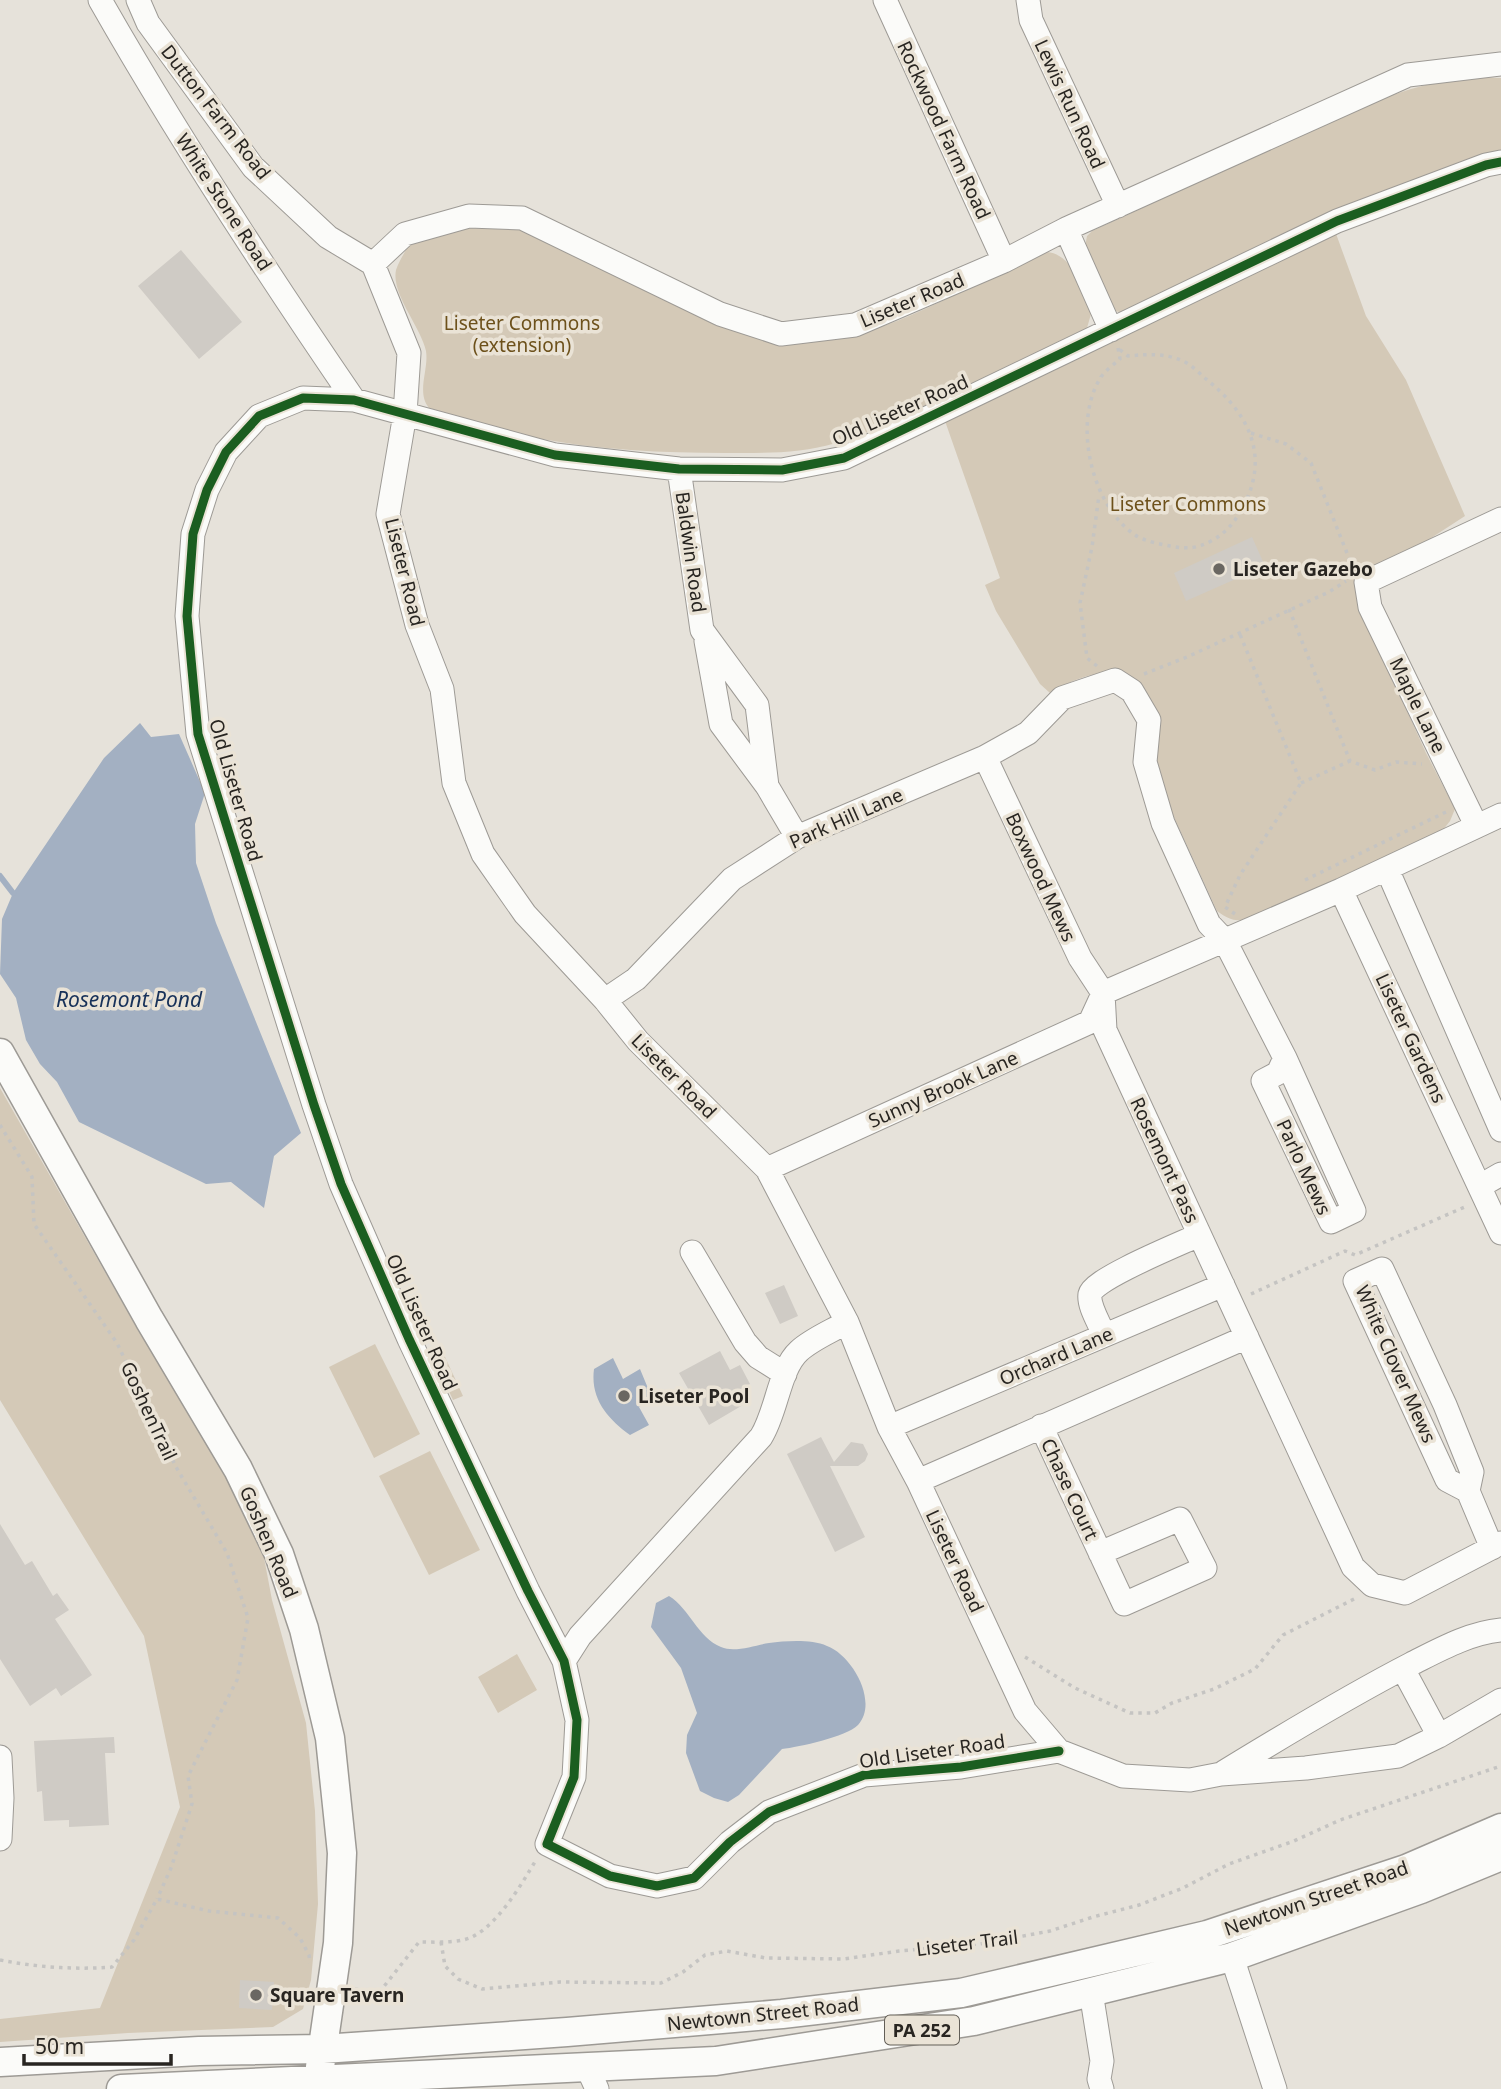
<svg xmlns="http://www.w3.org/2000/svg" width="1501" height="2089" font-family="'Noto Sans',sans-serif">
<rect width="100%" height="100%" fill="#e6e2da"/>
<path fill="#d4c9b7" d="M1471,77l30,1v79l-373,157 -13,-3 -6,-5 -25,-54 3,-16 5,-5 281,-129c33,-12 63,-22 98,-25z
M461,228l61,2 269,112c93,3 172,-58 256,-90 27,2 36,41 44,62l-4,14c-82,41 -163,88 -251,115 -36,11 -73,10 -110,10 -65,0 -126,-3 -190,-15 -36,-7 -72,-20 -107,-30 -13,-16 0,-38 -3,-57 -5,-24 -35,-57 -30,-81 3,-9 8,-16 12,-24z
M1335,231l31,85 40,64 59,136 -77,50 -33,9 34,96 37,82 29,56 -5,12 -8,10 -176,80c-22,9 -29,15 -49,0l-56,-122 -5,-15 4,-53 -44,-48c-26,-1 -44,7 -66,20l-10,-9 -44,-73 -11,-26 15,-7 -55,-157z
M0,1088l138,242 120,196 14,74 34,123 9,88 3,93 -7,76 -8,29 -30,18 -145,6 -128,9v-23l100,-11 80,-201 -36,-171 -144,-236z
M375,1344l45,90 -46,24 -45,-91z
M440,1346l23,50 -10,4 -23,-49z
M430,1451l50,99 -51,25 -50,-99z
M517,1654l20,36 -39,23 -20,-36z"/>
<path fill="#a3b0c2" d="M140,723l11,14 28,-3 26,59 -10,31 1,39 20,60 85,210 -27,23 -10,52 -33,-26 -25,2 -127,-62 -22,-40 -17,-18 -14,-24 -10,-42 -16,-24 2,-55 11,-26 91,-135z
M613,1358l10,21 17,-10 12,29 -13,9 10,18 -19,10c-22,-16 -40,-36 -36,-66z
M669,1596c21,13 29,42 52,51 14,6 34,-2 48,-4 17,-2 42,-4 58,3 25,9 52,56 31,79 -12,12 -59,22 -76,24l-43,46 -11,7 -14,-4 -14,-7 -14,-38 1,-18 10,-22 -16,-45 -30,-41 5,-24z"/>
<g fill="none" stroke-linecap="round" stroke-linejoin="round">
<path stroke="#a3b0c2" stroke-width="6" d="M0,876l13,17"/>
</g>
<path fill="#cfcbc5" d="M181,250l61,72 -43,37 -61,-73z
M1252,537l13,29 -79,35 -12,-28z
M784,1285l14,31 -18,8 -15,-31z
M720,1351l10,19 10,-5 10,19 -9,5 7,13 -39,23 -30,-52z
M821,1437l13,25 17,-20 12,2 5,10 -3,7 -7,5h-28l35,71 -30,15 -48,-98z
M0,1524l25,41 7,-4 21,35 4,-3 12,17 -14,9 37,56 -31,21 -5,-8 -26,18 -30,-47z
M114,1737l1,16h-10l4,72 -40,2v-7l-25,1 -2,-30 -5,1 -3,-51z
M240,1980l34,2 -2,28 -33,-2z"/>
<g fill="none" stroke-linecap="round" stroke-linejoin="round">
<g stroke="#9d9a95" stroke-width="25">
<path id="minor" d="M100,0c78,137 165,270 254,400
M138,0l10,23 105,144 75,70 45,27
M885,0l119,261
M1028,0l3,20 87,186
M1066,229l45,101
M373,264l36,89 -4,61 -17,100 29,111 25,64 12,94 29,71 42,60 80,86 33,41 129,128 80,153 42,105 29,54 107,230 34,40 64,25 67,4 31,-6 85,-6 92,-12 41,-20 62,-36
M373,264l32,-30 64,-18 53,2 198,96 61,20 74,-9 149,-64 62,-32 342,-154 93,-11
M679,469l23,161 55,75 10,81
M706,641l15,83 46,62 30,51
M985,757l95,201 23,35
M1476,825l-106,-218 -4,-25 135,-63
M1387,869l114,261
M1341,890l160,343
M1103,993l2,37 248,537 19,18 33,8 96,-50
M1103,993l238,-103 160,-75
M605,1000l31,-21 96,-100 65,-42 188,-80 43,-24 34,-35 53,-18 17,11 17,29 -4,42 18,61 46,101 16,17 60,117 69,153 -23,11 -68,-141 15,-8 7,-15
M767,1169l323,-147 12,-26
M1480,1186l21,-12
M692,1252l53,90 13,15 27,17
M1104,1335c-4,-11 -16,-29 -14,-41 3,-15 92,-51 109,-59
M1041,1426l83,178 81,-36 -25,-49 -80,34
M889,1427l334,-142
M918,1481l329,-144
M1468,1491l-21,-11 -92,-199 27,-12 63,136 27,67 -4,19 24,57
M564,1661l16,-25 181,-199c16,-25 18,-68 38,-86 13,-12 33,-20 48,-29
M1403,1669l36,67
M1059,1751l-98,16 -97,8 -95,37 -39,30 -36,36 -37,8 -47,-10 -63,-32 27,-67 3,-57 -13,-59 -36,-70 -119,-252 -68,-155 -27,-79 -116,-371 -11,-118 6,-82 14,-44 19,-38 33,-36 44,-18 51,2 201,55 124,14 103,1 62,-12 493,-237 149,-56 15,-3
M0,1757l2,41 -2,41
M1224,1772c62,-38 123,-75 187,-108 28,-14 58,-31 90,-34
M1232,1957l43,132
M1091,1992l11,69 -3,18 3,10
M588,2069l9,20"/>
</g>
<g stroke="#9d9a95" stroke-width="31">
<path id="major" d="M0,1053l149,266 89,150 41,85 25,75 26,109 12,115 -4,90 -18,124
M0,2062l199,-11 124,-2 244,-17 215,-18 179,-21 246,-58 199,-66 95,-41
M121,2089l595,-28 258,-40 258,-64 189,-68 80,-33"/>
</g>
<path stroke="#c5c4c2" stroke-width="3.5" stroke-dasharray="3.5 5" stroke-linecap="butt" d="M1118,348l2,11c-6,5 -14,11 -19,18 -29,45 -10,128 34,158 9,6 25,9 35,11 15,3 27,3 41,-5 17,-9 26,-22 34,-38 25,-51 1,-92 -39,-124 -6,-5 -13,-13 -21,-17 -18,-9 -37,-8 -57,-6l-9,-7
M1251,433l35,11 25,19 42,105
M1289,609l61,152 25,9 21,-8 26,2
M1097,666l-10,-8 -7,-55 12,-56 7,-52
M1144,674l43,-17 142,-65 17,-11
M1301,783l49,-22
M1305,880l141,-68
M1235,914l-10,-7 15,-32 61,-92 -62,-151
M0,1125l32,52 2,47 83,119 59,124 51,86 21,65 -11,62 -49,96 4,28 -21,64 -14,31
M1251,1294l94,-43 10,4 112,-49
M1025,1657l50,31 55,25h25l17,-10 42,-14 41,-20 28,-34 73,-37
M441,1942l4,24 13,13 24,10 78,-7 101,1 22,-11 22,-17 22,-4 39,7 78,1 55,-8 81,-7 70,-13 43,-14 46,-12 44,-17 46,-24 65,-23 46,-21 161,-54
M0,1960c36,7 75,10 112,7l22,-27 23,-41 52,12 69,7 22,20 9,17 1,8
M355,1989l23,5 41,-52c14,0 30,1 44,-2 30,-6 58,-55 73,-80"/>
<use href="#minor" stroke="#fbfbf9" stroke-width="23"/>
<use href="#major" stroke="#fbfbf9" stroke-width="28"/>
<g stroke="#eae3d6" stroke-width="13">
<path id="cycleway" d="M1059,1751l-98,16 -97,8 -95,37 -39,30 -36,36 -37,8 -47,-10 -63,-32 27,-67 3,-57 -13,-59 -36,-70 -119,-252 -68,-155 -27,-79 -116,-371 -11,-118 6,-82 14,-44 19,-38 33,-36 44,-18 51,2 201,55 124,14 103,1 62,-12 493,-237 149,-56 15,-3"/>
</g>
<use href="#cycleway" stroke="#1b5e20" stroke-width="9"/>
</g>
<g fill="#6a6762" stroke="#eae3d6" stroke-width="2.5">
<circle cx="1219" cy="569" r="7"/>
<circle cx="624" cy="1396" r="7"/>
<circle cx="256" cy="1995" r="7"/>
</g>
<g text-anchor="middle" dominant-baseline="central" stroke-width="7" stroke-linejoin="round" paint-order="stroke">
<rect fill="#eae3d6" stroke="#625e57" stroke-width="2" x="885" y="2015.5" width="74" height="29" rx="5"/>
<g font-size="18" font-weight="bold" fill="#282521">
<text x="922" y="2030">PA 252</text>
</g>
<g font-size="19" fill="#282521" stroke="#eae3d6">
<text transform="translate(1070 104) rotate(65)">Lewis Run Road</text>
<text transform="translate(216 112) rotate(52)">Dutton Farm Road</text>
<text transform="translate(944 130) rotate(65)">Rockwood Farm Road</text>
<text transform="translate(224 202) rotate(57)">White Stone Road</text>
<text transform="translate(912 300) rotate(-23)">Liseter Road</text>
<text transform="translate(900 410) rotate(-24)">Old Liseter Road</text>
<text transform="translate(691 552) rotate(82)">Baldwin Road</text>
<text transform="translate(405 572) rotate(76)">Liseter Road</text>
<text transform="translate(1418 705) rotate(64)">Maple Lane</text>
<text transform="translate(236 790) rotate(74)">Old Liseter Road</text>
<text transform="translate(846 818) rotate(-24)">Park Hill Lane</text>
<text transform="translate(1041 877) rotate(65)">Boxwood Mews</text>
<text transform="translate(1411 1038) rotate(65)">Liseter Gardens</text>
<text transform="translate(674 1076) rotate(45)">Liseter Road</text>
<text transform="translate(943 1089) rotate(-24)">Sunny Brook Lane</text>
<text transform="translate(1165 1160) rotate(65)">Rosemont Pass</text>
<text transform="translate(1304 1167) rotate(65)">Parlo Mews</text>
<text transform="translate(422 1322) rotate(66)">Old Liseter Road</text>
<text transform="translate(1056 1356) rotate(-23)">Orchard Lane</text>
<text transform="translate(1396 1364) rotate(66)">White Clover Mews</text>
<text transform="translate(149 1411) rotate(65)">GoshenTrail</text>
<text transform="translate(1070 1489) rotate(65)">Chase Court</text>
<text transform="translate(269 1542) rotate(67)">Goshen Road</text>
<text transform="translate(955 1561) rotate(65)">Liseter Road</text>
<text transform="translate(932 1751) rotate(-8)">Old Liseter Road</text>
<text transform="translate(1316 1898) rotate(-19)">Newtown Street Road</text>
<text transform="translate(967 1943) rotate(-7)">Liseter Trail</text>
<text transform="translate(763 2014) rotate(-6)">Newtown Street Road</text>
</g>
<g font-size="19" fill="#6d511b" stroke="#eae3d6">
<text x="522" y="323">Liseter Commons<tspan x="522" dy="22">(extension)</tspan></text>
<text x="1188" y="504">Liseter Commons</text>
</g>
<g font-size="19" font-weight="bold" fill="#282521" stroke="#eae3d6" text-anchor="start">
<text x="1233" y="569">Liseter Gazebo</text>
<text x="638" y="1396">Liseter Pool</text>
<text x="270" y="1995">Square Tavern</text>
</g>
<g font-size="21" font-style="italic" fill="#173159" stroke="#eae3d6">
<text x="129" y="999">Rosemont Pond</text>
</g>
</g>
<path d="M24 2054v10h147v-10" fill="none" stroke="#282521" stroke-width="3.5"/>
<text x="35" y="2054" font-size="21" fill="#282521" stroke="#eae3d6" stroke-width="5" paint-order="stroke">50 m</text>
</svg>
